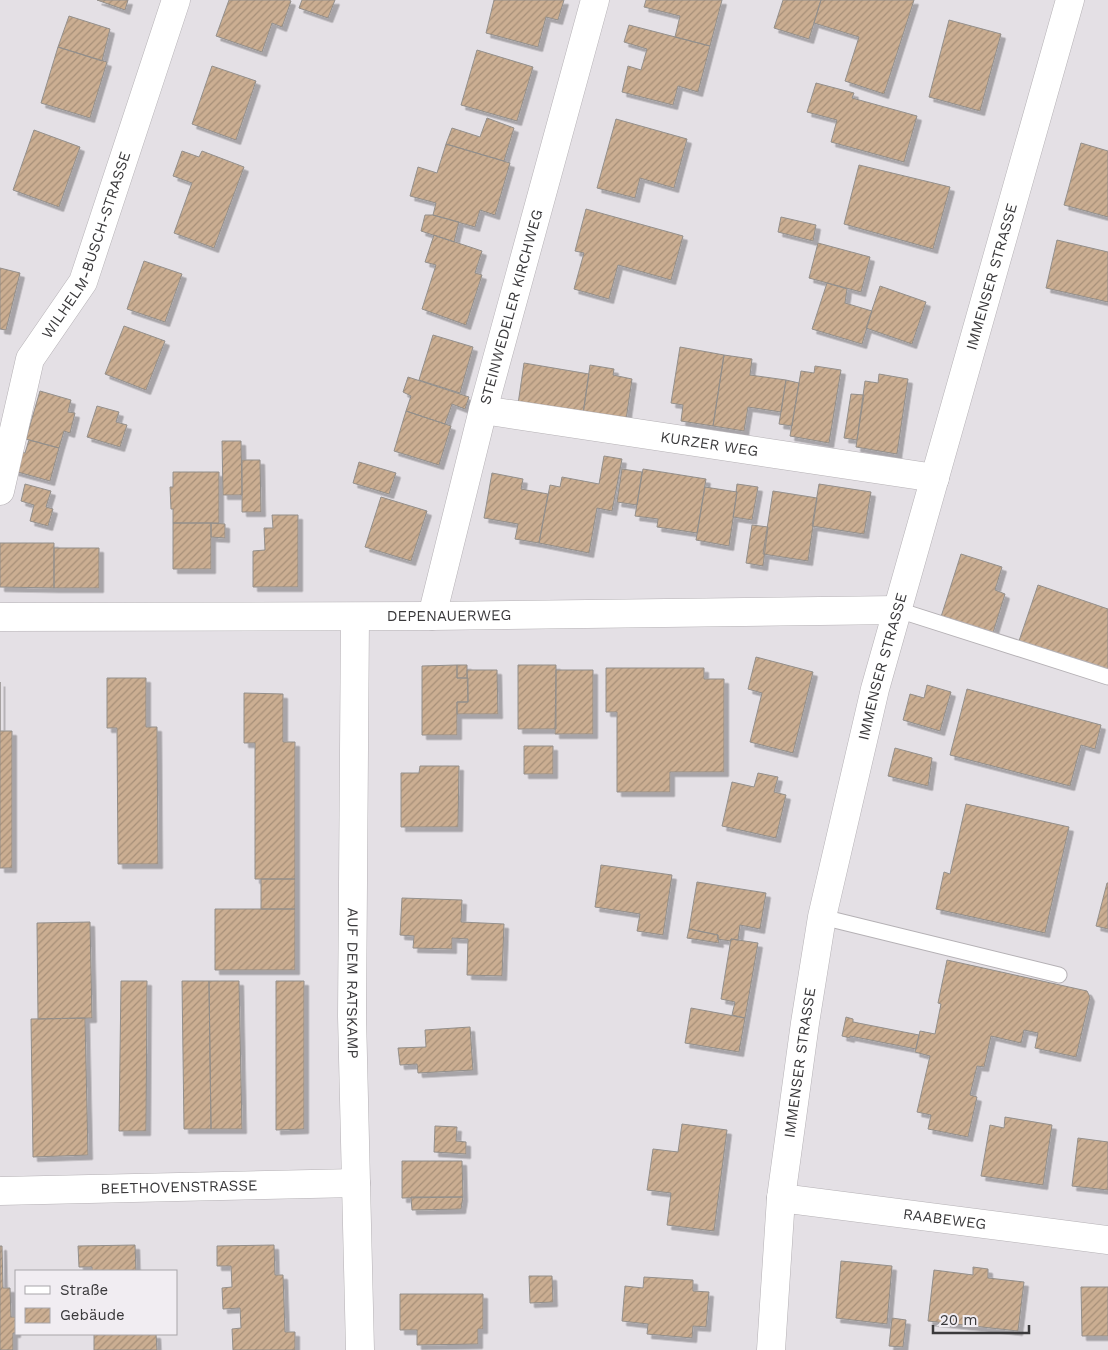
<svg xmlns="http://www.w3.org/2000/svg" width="1108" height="1350" font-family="'Work Sans',sans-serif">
<defs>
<pattern id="building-hatch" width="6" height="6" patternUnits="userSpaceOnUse" patternTransform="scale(1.25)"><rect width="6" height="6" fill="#cbae92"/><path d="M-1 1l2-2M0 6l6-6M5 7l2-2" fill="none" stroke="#a68f78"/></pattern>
<filter id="shadow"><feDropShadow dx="4.5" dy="4.5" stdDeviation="0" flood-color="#0004"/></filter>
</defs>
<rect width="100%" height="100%" fill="#e4e0e5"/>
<path fill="url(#building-hatch)" stroke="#938f8b" filter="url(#shadow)" d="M97,0h31l-3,10z
M229,0h60l2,1 -9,26 -10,-4 -10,29 -46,-16z
M302,0h33l-7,18 -29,-10z
M494,0h70l-6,20 -12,-3 -8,30 -52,-14z
M646,0h76l-12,46 -35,-9 5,-21 -36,-9z
M783,0h38l-12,39 -35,-11z
M821,0h93l-30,94 -39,-13 14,-44 -45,-14z
M69,16l41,13 -8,32 -44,-14z
M949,20l52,14 -21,77 -51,-14z
M629,25l81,21 -12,46 -20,-6 -5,19 -51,-13 6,-26 13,4 6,-21 -23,-7z
M58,47l49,15 -17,56 -49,-15z
M477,50l56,17 -16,54 -56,-16z
M212,66l44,15 -20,59 -44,-16z
M816,83l38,10 -2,5 65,18 -13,46 -73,-20 6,-22 -30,-8z
M487,118l27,10 -10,33 -58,-17 6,-16 28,9z
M616,119l71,20 -13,49 -34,-10 -5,20 -38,-10z
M34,130l46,17 -21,60 -46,-17z
M1081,143l27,8v66l-44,-12z
M446,144l64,19 -15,52 -15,-5 -5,17 -42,-12 3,-12 -26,-7 8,-29 19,6z
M182,151l17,6 3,-6 42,16 -30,81 -40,-15 18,-50 -19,-7z
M859,165l91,22 -17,62 -89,-25z
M586,209l97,27 -12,44 -53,-15 -9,34 -35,-10 10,-36 -9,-2z
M425,215h8l26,7 -5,20 -33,-11z
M781,217l35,8 -3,16 -35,-9z
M434,235l48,16 -7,22 7,2 -16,50 -44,-16 14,-44 -11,-3z
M1057,240l51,12v50l-62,-14z
M818,243l52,14 -9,35 -52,-14z
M144,261l38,13 -17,48 -38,-13z
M0,268l20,5 -14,57 -6,-1z
M827,283l20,6 -2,14 27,8 -10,33 -50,-15z
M880,286l46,16 -14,42 -46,-16z
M124,326l41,15 -19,49 -41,-16z
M433,335l40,12 -13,46 -41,-13z
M680,347l44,8 -11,71 -32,-5 2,-16 -12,-2z
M724,355l28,4 -2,16 36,5 -5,32 -33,-5 -4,24 -31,-5z
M524,363l65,11 -6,40 -65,-10z
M590,365l24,4 -1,6 19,4 -6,41 -43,-6z
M815,366l26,4 -12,73 -39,-7 11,-65 13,2z
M879,374l29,5 -11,75 -41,-7 9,-66 13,2z
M408,377l61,20 -4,12 -13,-5 -7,20 -39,-13 5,-15 -8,-4z
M786,380l13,3 -7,43 -13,-2z
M40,391l31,9 -3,12 7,1 -5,20 -6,-2 -5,17 -33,-9z
M851,394l13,1 -7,45 -13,-2z
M97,406l22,6 -3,10 11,3 -7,22 -33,-10z
M406,411l45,15 -12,39 -45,-14z
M29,440l30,8 -9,33 -36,-10 5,-19 6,1z
M222,441h19l1,54h-19z
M604,456l18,3 -10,52 -15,-3 -8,45 -50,-10 11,-58 10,2 2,-10 37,7z
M242,460h18l1,52h-19z
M359,462l37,11 -7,21 -36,-11z
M622,469l20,3 -5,33 -20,-3z
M643,469l63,10 -9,54 -40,-6 1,-8 -23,-3z
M173,472h46v51h-46v-14h-2l-1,-22h3z
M492,473l31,6 -2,10 27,5 -9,49 -24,-4 3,-15 -34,-6z
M25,484l26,7 -5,16 7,2 -5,17 -18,-5 4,-16 -13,-4z
M737,484l21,3 -6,33 -19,-3 4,-25h-1z
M819,484l52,8 -7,42 -52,-8z
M705,487l32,5 -8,54 -33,-6z
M773,491l44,7 -9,63 -45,-7z
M381,497l46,14 -16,50 -46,-14z
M272,515h26v72h-45v-36l12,-1 -1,-22h9z
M173,523h38v46h-38z
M211,523l14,1v14l-14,-1z
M752,525l16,2 -5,39 -17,-3z
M0,543h54v45l-54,-1z
M54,548h45v40h-45z
M961,554l41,13 -7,23 10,4 -13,42 -52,-16z
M1038,585l70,24v62l-89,-30z
M756,657l57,15 -20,81 -43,-11 12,-49 -14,-4z
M457,665v13h11v24h-11v33h-35v-69z
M457,665h10v13h-10z
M518,665h38v64h-38z
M606,668h98v11h20v93h-54v20h-53v-80h-11z
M467,670h30l1,44h-41v-12h11z
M556,670h37v64h-38z
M107,678h39v49h11l1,137h-40l-1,-136h-10z
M0,682v49h12v137h-12z
M927,685l24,7 -11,39 -37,-11 7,-26 14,4z
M967,689l134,36 -6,24 -14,-4 -11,41 -120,-31z
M244,693l39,1v48h12v137h-40v-136h-11z
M524,746h29v28h-29z
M895,748l37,10 -4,28 -40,-10z
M420,766h39l-1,61h-57v-54h18z
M758,773l20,4 -4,15 12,3 -10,43 -54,-12 10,-44 22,5z
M966,804l103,23 -24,106 -109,-24 8,-37 6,2z
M601,865l71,10 -9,60 -26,-4 3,-17 -45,-7z
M261,879h34v30h-34z
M697,882l69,11 -6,36 -20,-4 -2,15 -7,-1v2l-14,-2 1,-4 -29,-6z
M1107,883h1v46l-12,-3z
M402,898l60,2 -1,22 43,2 -2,52 -35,-1 1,-36 -16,-1v11l-39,-1 1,-12 -14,-1z
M215,909h80v61h-80z
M90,922l2,96 -54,1 -1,-96z
M689,929l29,6 1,8 -32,-5z
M731,939l27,4 -13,75 -13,-3 3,-13 -14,-3z
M947,960l140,31 3,6 -14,60 -41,-9 3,-15 -14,-3 -3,13 -30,-7 -7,31 -7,-1 -7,29 7,2 -9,40 -40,-8 3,-14 -14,-3 13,-56 -15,-4 5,-21 15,3 6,-30 -3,-1z
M121,981h26l-1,150h-27z
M182,981h27l2,148h-27z
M209,981h30l3,148h-31z
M276,981h28v148l-28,1z
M691,1008l54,10 -6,34 -54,-9z
M846,1017l7,2v3l66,13 -3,14 -66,-13v2l-8,-2z
M85,1018l3,137 -55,2 -2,-138z
M470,1027l3,43 -55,3 -1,-9 -17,1 -2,-17 28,-1 -1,-17z
M1005,1117l47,8 -9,60 -62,-9 9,-51 14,3z
M682,1124l45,6 -13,101 -47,-6 4,-32 -24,-3 6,-41 25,3z
M435,1126l22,1 -1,14 10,1v12l-32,-2z
M1078,1138l30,4v48l-36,-4z
M402,1161h60l1,36 -61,1z
M411,1197h52l-2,12 -49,1z
M135,1245l1,26h-44v-4h-13l-1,-21z
M274,1245l1,30h8l2,57h10v18h-62l-1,-21 9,-1 -1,-20 -17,1 -1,-21 10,-1 -1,-21h-14v-20z
M0,1246h2l1,42h7l1,29h5v16h-3v17h-13z
M841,1261l51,5 -5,58 -51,-6z
M973,1267l15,2v9l36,4 -6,49 -90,-10 6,-51 39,5z
M529,1276h23l1,26 -23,1z
M644,1277l49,3v11l16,1 -3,35 -13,-1 -1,12 -45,-4 1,-10 -26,-3 3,-35 18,2z
M1081,1287h27v49h-26z
M400,1294h83v35h-5v15l-61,1v-15h-17z
M892,1318l14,2 -3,27 -14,-1z
M94,1334h62l1,16h-63z"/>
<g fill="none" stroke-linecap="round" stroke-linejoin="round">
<g stroke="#b5b1b5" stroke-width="17">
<path id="service" d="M898,610l210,67
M822,917l237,58"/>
</g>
<g stroke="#b5b1b5" stroke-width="29">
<g id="minor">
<path id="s1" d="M483,410l452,68"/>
<path id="s2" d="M0,491l30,-132 53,-77 93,-282"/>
<path id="s3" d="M432,616l51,-206 112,-410"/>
<path id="s4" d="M0,617l432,-1 466,-6"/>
<path id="s5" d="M355,617l-3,399 8,334"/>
<path id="s6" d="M0,1191l356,-8"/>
<path id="s7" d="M781,1198l327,42"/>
</g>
</g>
<g stroke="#b5b1b5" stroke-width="29">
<g id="secondary">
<path id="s8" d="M771,1350l10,-152 24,-175 17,-106 53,-228 195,-689"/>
</g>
</g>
<use href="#service" stroke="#fff" stroke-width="15"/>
<use href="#minor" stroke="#fff" stroke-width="28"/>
<use href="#secondary" stroke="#fff" stroke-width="28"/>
</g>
<g text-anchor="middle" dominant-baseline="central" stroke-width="5" stroke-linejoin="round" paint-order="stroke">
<g font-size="15" fill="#3a393b" stroke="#f1edf2">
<text stroke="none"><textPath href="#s2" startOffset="264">WILHELM-BUSCH-STRASSE</textPath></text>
<text stroke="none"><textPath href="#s8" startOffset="1099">IMMENSER STRASSE</textPath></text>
<text stroke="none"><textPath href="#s3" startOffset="319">STEINWEDELER KIRCHWEG</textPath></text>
<text stroke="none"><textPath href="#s1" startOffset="229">KURZER WEG</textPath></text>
<text stroke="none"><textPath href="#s4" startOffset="449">DEPENAUERWEG</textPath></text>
<text stroke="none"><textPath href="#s8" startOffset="694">IMMENSER STRASSE</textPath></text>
<text stroke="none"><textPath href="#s5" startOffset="366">AUF DEM RATSKAMP</textPath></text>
<text stroke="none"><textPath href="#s8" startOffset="289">IMMENSER STRASSE</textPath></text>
<text stroke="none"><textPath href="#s6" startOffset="179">BEETHOVENSTRASSE</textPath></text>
<text stroke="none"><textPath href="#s7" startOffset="165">RAABEWEG</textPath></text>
</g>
</g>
<rect x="15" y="1270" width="162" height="65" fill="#f1edf2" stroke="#a8a5a9"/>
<rect x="25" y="1286" width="25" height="8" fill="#ffffff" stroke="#a8a5a9"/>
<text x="60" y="1295" font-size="15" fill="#3a393b">Straße</text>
<rect x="25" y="1308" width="25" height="15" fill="url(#building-hatch)" stroke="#a8a5a9"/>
<text x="60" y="1320" font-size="15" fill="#3a393b">Gebäude</text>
<path d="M933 1325v8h96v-8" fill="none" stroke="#3a393b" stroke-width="2.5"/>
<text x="940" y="1325" font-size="15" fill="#3a393b" stroke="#f1edf2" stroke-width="4" paint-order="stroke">20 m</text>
</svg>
